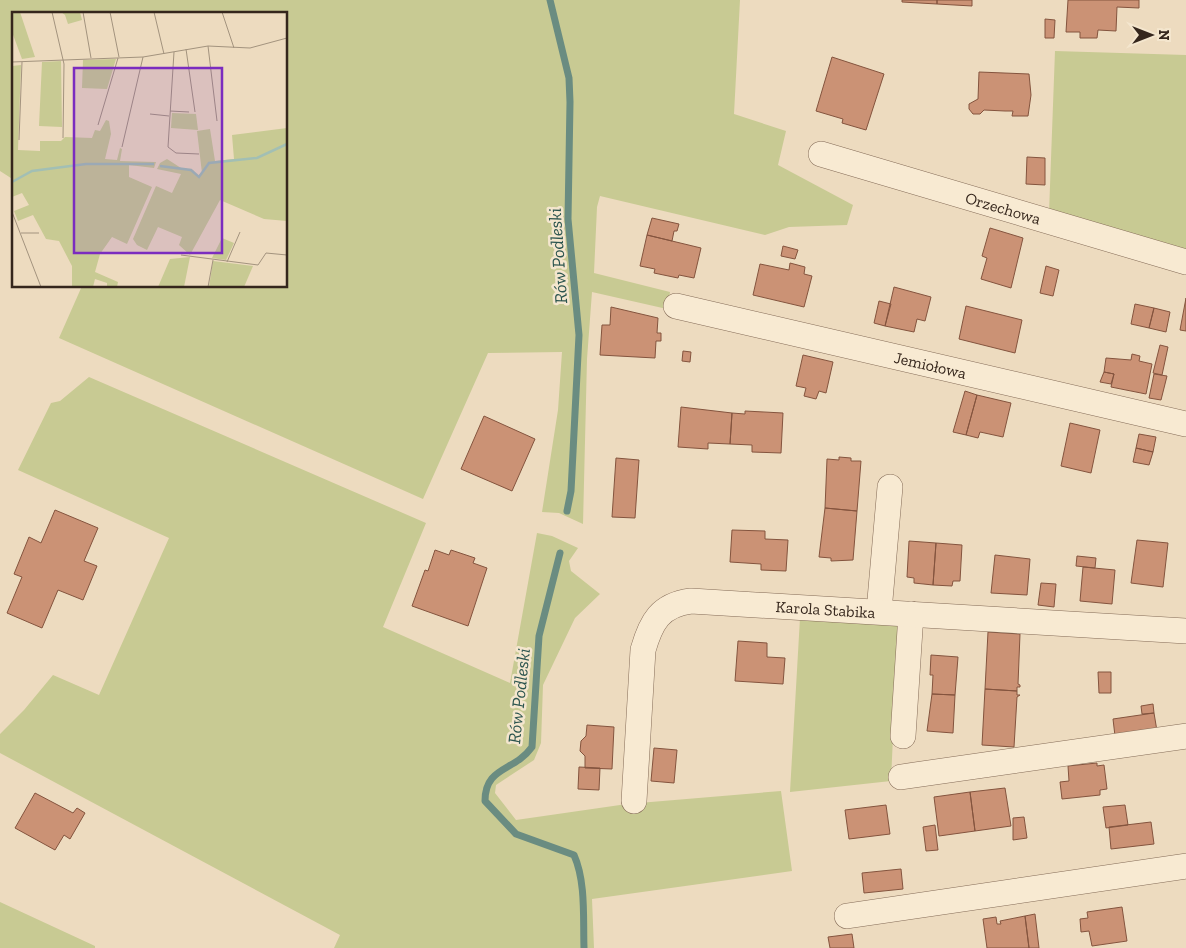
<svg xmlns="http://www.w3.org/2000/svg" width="1186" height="948" font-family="'Zilla Slab',serif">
<rect width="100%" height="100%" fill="#eddbbf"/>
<path fill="#c8ca93" d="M0,0h740l-6,114 52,17 -8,34 75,40 -6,20 -58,2 -24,8 -165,-39 -3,11 -3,66 76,19 -3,17 -75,-17 -5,67 -4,165 -24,-11 -17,-1 16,-102 4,-58 -74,1 -65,146 -364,-161 23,-52h204v-272h-272v166l-14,-9z
M1055,51l131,4v197l-137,-39z
M89,377l337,146 -43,104 127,56 27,-150 15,3 26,12 -9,13 2,10 29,23 -25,24 -32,67 -2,58 -7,17 -38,25 -1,8 21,27 111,-16 154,-13 11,80 -200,28 2,49h-260l6,-13 -340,-182v-19l24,-24 29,-35 46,20 70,-157 -151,-68 33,-67 9,-2z
M800,618l98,7 -7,156 -101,11z
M0,902l95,44v2h-95z"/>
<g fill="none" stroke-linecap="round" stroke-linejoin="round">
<path stroke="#6a8c81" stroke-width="7" d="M550,0l19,78 1,24 -2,117 11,116 -8,156 -4,20
M560,553l-21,83 -7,111c-18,25 -47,19 -47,54l31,33 58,21c12,27 9,63 10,93"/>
</g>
<path fill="#cb9275" stroke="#84543e" d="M902,0h35v4l-35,-2z
M937,0h35v6l-35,-2z
M1068,0h71v8l-22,-1 -1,24 -18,-1 -1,8h-17v-6h-14z
M1045,19l10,1 -1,18h-9z
M832,57l52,17 -18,56 -24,-7 1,-4 -27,-8z
M979,72l50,2 2,21 -3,21h-16l1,-5h-8l-21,-1 -4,4h-7l-4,-5v-5l9,-5z
M1027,157l18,1v27l-19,-1z
M652,218l27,6 -2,7h-3l-2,10 -25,-6z
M990,228l33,10 -12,50 -30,-9 6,-21 -5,-2z
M647,235l54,13 -7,30 -15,-3 -1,3 -24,-5 1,-4 -15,-3z
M783,246l15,4 -3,9 -14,-3z
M790,263l15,4 -1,7 8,2 -8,31 -51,-12 7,-31 29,6z
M1046,266l13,4 -6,26 -13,-3z
M894,287l37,10 -6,24 -8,-2 -3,13 -29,-6z
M1186,298v33l-6,-1z
M879,301l12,3 -6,22 -11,-3z
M1135,304l19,4 -5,20 -18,-4z
M966,306l56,14 -7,33 -56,-14z
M611,307l47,11 -1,15h4v8h-5l-1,17 -55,-3 2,-30h8z
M1154,308l16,4 -4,20 -17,-4z
M1160,345l8,2 -6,28 -9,-2z
M683,351l8,1 -1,10 -8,-1z
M1132,354l8,2 -1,5 13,3 -6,30 -35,-7 3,-13 -10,-2 2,-14 25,2z
M803,355l30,7 -7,31 -7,-2 -3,8 -12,-3 2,-8 -10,-2z
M1104,372l10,2 -3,10 -11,-2z
M1154,374l13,2 -6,24 -12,-2z
M965,391l12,4 -11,40 -13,-3z
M977,395l34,8 -8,34 -23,-5 -2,6 -12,-3z
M681,407l51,6 -2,31 -22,-1v6l-30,-2z
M745,411l38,2 -2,40 -29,-1v-7l-22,-1 2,-31 13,1z
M484,416l51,23 -23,52 -51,-22z
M1070,423l30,7 -9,43 -30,-7z
M1139,434l17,3 -3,15 -17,-4z
M1136,448l17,4 -4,13 -16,-3z
M839,457l12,1v3h10l-4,50 -32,-3 2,-49 12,1z
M616,458l23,2 -4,58 -23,-1z
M825,508l32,3 -4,49 -22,1v-3l-12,-1z
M55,510l43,18 -14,33 13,5 -14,34 -25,-10 -16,38 -35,-15 15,-36 -8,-3 15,-37 12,6z
M732,530l33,1v8l23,1 -2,31 -25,-1v-6l-31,-2z
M1137,540l31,3 -5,44 -32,-4z
M909,541l27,2 -3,42 -19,-2v-5l-7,-1z
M936,543l26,2 -2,36h-7l-1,5 -19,-1z
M435,550l14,5 2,-5 24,8 -2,5 14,5 -19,58 -56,-20 13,-36 3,1z
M995,555l35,4 -3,36 -36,-2z
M1077,556l19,2 -1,10 -19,-2z
M1083,567l32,3 -3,34 -32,-3z
M1041,583l15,1 -2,23 -16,-2z
M988,632l32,2 -2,50 2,1v2h-3v4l-32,-2z
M738,641l29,2v14l18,1 -2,26 -48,-3z
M931,655l27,2 -3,38 -23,-1 1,-19h-3z
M1098,672h13v21h-12z
M985,689l32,2v4h3l-3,2 -3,50 -32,-2z
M932,694l23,1 -2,38 -26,-2z
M1153,704l1,9 -12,1 -1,-8z
M1154,713l3,18 -42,5 -2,-17z
M587,725l27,2 -2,42 -27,-1v-12l-5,-5 1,-10 5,-5z
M654,748l23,2 -3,33 -23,-2z
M1097,763v3l7,-1 3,24 -7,1v5l-38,4 -2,-17 9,-1 -1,-15z
M579,767l21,1 -1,22 -21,-1z
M1005,788l6,38 -36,5 -5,-39z
M970,792l5,39 -36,5 -5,-39z
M35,793l38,20 4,-5 8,5 -15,26 -6,-4 -9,15 -40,-22z
M886,805l4,29 -41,5 -4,-29z
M1125,805l3,20 -22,3 -3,-21z
M1024,817l3,21 -14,2v-22z
M1151,822l3,22 -43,5 -2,-22z
M935,825l3,25 -12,1 -3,-24z
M901,869l2,20 -39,4 -2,-20z
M1122,907l5,34 -35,5 -3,-15 -8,1 -1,-13 8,-1 -1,-6z
M1035,914l4,34h-10l-4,-32z
M1025,916l4,32h-42l-4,-29 13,-2 1,7h4l-1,-3z
M852,934l2,14h-24l-2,-11z"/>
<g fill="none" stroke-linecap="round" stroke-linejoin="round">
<g stroke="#856c58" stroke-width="26">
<g id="minor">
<path id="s1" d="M821,154l365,108"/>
<path id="s2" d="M676,306l510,118"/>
<path d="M879,611l11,-124"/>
<path d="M903,736l8,-122"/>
<path d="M901,777l285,-41"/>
<path id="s3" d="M634,801l9,-151c8,-28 17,-45 48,-49l495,30"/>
<path d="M847,916l339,-50"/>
</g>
</g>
<use href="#minor" stroke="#f8ead2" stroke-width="25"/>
</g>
<g text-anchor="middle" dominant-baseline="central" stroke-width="5" stroke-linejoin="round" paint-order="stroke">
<g font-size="16" fill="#35261c" stroke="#f4e6ce">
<text stroke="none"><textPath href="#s1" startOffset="190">Orzechowa</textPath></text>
<text stroke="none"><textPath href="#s2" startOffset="261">Jemiołowa</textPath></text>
<text stroke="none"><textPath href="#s3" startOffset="360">Karola Stabika</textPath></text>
</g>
<g font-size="18" font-style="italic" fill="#2b544e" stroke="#f4e6ce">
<text transform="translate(558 256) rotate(-94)">Rów Podleski</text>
<text transform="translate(519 696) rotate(-84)">Rów Podleski</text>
</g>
</g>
<g transform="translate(12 12)">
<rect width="275" height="275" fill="#eddbbf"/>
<path d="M0,0h8l15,45 -13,2 -10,-27zM49,0h19l2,8 -14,4 -3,-9zM104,47l-9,30 -25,-1 1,-28zM49,49l1,66 -23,-1 3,-64zM9,53l-3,85 22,1v-10h21l4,-4 27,1 3,-8 5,1 6,-11 3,1 2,13 -6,25 12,1 3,-12 2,1 -2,12 36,1 -2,6 -25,-3v12l23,10 -25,57 -15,-7 -12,17 -5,18 23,10 -1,5h-10v-4l-12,-4 -2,8 -21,-1v-20l-13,-25 -13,-2 -13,-24 -15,6 -4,-10 15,-6 -7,-12 -10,4v-131zM160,101l24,1 2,16 -27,-2zM275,116v93l-23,-2 -44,-19 -30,55 -11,-10 3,-8 -24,-10 -11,23 -10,-5 -4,-6 23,-53 16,7 9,-19 -24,-5 3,-6 7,-4 14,9 12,2 4,6 5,-3 -5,-42 13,-2 5,32 19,-2 -2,-24zM210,226l12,5 -8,17 -14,-2zM178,245l-6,30h-26l12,-28zM201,249l40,5 -9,21h-35z" fill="#c8ca93"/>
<path fill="none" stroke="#a2bfb4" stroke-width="2.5" d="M148,154l31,4 8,7 10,-14 48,-5 30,-14M0,170l20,-11 54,-7h68"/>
<path fill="none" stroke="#a3937e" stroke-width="1" d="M40,0l12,52 -1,74M71,0l8,46M98,0l9,45M142,0l10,42M210,0l12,36M196,34l9,75M174,37l9,63M162,40l-6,95 8,6 23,1M0,50l131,-5 65,-11 42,2 37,-10M158,99l19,1M138,102l19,2M86,113l20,-67M7,128l3,-78M110,135l21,-90M0,200l29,75M9,221h18M169,243l77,10 8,-12 21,2M215,250l13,-30M196,275l5,-27"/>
<path fill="#7b2cbf" fill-opacity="0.15" stroke="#7b2cbf" stroke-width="2.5" d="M62,56h148v185h-148z"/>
<rect width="275" height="275" fill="none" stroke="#35261c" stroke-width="2.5"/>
</g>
<g transform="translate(1151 35) rotate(90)" stroke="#f4e6ce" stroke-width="4" paint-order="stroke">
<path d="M0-4L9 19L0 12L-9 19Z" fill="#35261c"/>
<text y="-8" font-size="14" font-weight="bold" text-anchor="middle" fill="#35261c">N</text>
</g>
</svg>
